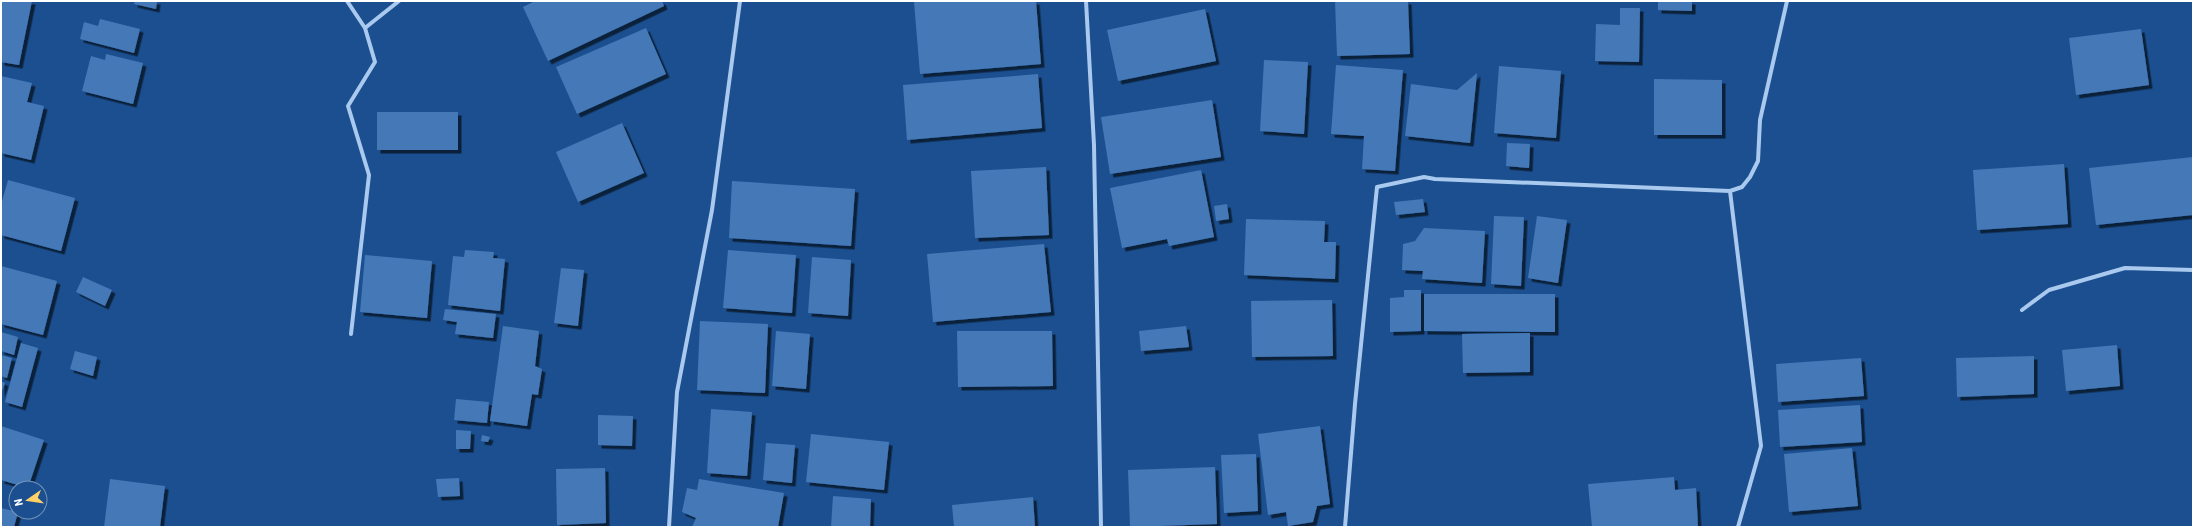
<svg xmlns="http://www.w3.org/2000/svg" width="2194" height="528" font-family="'Roboto Condensed',sans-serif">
<defs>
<filter id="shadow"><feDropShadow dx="3.5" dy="3.5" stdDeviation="0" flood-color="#0009"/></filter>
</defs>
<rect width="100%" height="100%" fill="#1b4f8f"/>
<path fill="#4478b7" filter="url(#shadow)" d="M1,1h31l-13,64 -18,-3z
M135,1h22l-1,8 -22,-5z
M535,1h127l2,5 -116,55 -25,-54z
M927,1h109l5,63 -121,10 -6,-72z
M1335,1h73l2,53 -73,2z
M1658,1h34v10l-34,-1z
M1620,8h20l-1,54 -44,-1 1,-37 24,1z
M1205,9l11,52 -98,20 -11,-51z
M100,19l40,10 -6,24 -54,-14 4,-17 14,4z
M646,28l20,46 -89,40 -21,-47z
M2141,29l8,56 -73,10 -7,-57z
M106,54l37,9 -10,41 -51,-13 9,-35 14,4z
M1264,60l44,2 -4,72 -44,-3z
M1336,65l67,5 -8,101 -33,-2 2,-33 -33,-2z
M1499,66l62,5 -5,67 -62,-5z
M1477,73l-7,70 -65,-7 6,-52 46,6z
M1038,74l4,54 -135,12 -4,-55z
M1,76l31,7 -5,19 17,4 -13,54 -30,-7z
M1654,79l68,1v55h-68z
M1212,100l9,57 -111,17 -9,-57z
M377,112h81v38h-81z
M622,123l22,50 -66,29 -22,-50z
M1507,143l23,1 -1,24 -23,-2z
M2193,157v58l-97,10 -7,-57z
M2064,164l4,60 -91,6 -4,-60z
M1046,167l3,68 -74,3 -4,-67z
M1201,170l13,67 -45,9 -2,-7 -45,9 -12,-60z
M8,180l67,18 -14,53 -60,-16v-30z
M732,181l123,8 -4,57 -122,-8z
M1423,199l2,13 -29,3 -2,-13z
M1227,204l2,15 -13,2 -2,-15z
M1494,216l30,1 -3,69 -30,-2z
M1537,216l30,4 -9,63 -30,-5z
M1246,219l79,2 -1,21h12l-1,37 -91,-4z
M1424,228l61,3 -3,52 -60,-4 1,-8 -21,-1 1,-26 12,-3z
M1044,244l7,68 -118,10 -6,-68z
M465,250l29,2 -1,6 12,1 -5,52 -52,-6 5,-49 11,1z
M728,250l68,5 -4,58 -69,-5z
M365,255l67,6 -5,57 -67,-6z
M812,257l39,3 -3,56 -40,-3z
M1,266l56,15 -14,54 -42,-11z
M561,268l23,2 -6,56 -24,-3z
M83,277l29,13 -7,16 -29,-14z
M1404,290h17v41l-31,1v-34l14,-1z
M1424,294h131v38l-131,-1z
M1332,300l1,56 -81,1 -1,-56z
M445,309l51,5 -3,24 -38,-4 2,-12 -14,-2z
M700,321l68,3 -3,69 -68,-3z
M503,326l36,5 -4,35 7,3 -4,26 -6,-1 -5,32 -37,-5z
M1186,326l3,21 -48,4 -2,-20z
M776,331l34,3 -4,55 -34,-3z
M957,331h95l1,55 -95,1z
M1,332l17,5 -4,18 -13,-4z
M1530,333v39l-67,1 -1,-39z
M21,343l17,5 -16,59 -17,-5z
M2117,345l3,41 -54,5 -4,-41z
M75,351l22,6 -4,19 -23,-7z
M1,355l11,3 -5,20 -6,-2z
M2034,356v38l-77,3 -1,-39z
M1861,358l3,38 -86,6 -2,-38z
M1,381l4,2 -4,11z
M456,399l33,3 -2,21 -33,-3z
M1860,405l2,37 -82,5 -2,-37z
M711,409l41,3 -5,64 -40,-3z
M598,415l35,1 -1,30 -34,-1z
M1,426l43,14 -16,48 -27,-8z
M1320,426l10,78 -13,2 -4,16 -25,4 -2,-14 -18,3 -10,-81z
M456,430l15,1 -1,18h-14z
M811,434l78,8 -5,48 -78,-8z
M482,435l8,2 -2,5 -7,-1z
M766,443l29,2 -3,38 -29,-3z
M1852,448l6,58 -69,6 -5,-58z
M1256,454l2,57 -34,2 -3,-58z
M1215,467l2,57 -87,3 -2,-57z
M605,468l1,55 -49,2 -1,-56z
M1674,477l1,13 21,-2 2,39h-106l-4,-43z
M459,478l1,18 -22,1 -2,-18z
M110,479l55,7 -5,41h-56z
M699,479l85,14 -6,34h-86l4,-9 -14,-6 5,-24 10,2z
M833,496l38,3 -1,28h-39z
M1033,497l2,30h-81l-2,-22z
M1,508l17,4 -4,15h-13z"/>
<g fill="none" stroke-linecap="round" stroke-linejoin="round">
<path stroke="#a9c9ee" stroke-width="4" d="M347,1l18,27 10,34 -27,44 21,69 -18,159
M1086,1l8,144 7,382
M365,28l34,-27
M1730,191l31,255 -23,81
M2022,310l27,-20 76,-22 68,2
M669,527l8,-135 35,-182 28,-209
M1345,527l10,-123 22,-217 47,-10 11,2 295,12 12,-4 8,-10 8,-16 2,-41 27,-119"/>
</g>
<rect width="2194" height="528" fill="none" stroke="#ffffff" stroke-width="4"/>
<g transform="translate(28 500) rotate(257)"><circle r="19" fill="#1b4f8f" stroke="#7695bc"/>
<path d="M0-3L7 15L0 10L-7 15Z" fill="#ffd166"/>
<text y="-6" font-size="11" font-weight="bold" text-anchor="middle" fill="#ffffff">N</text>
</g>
</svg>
